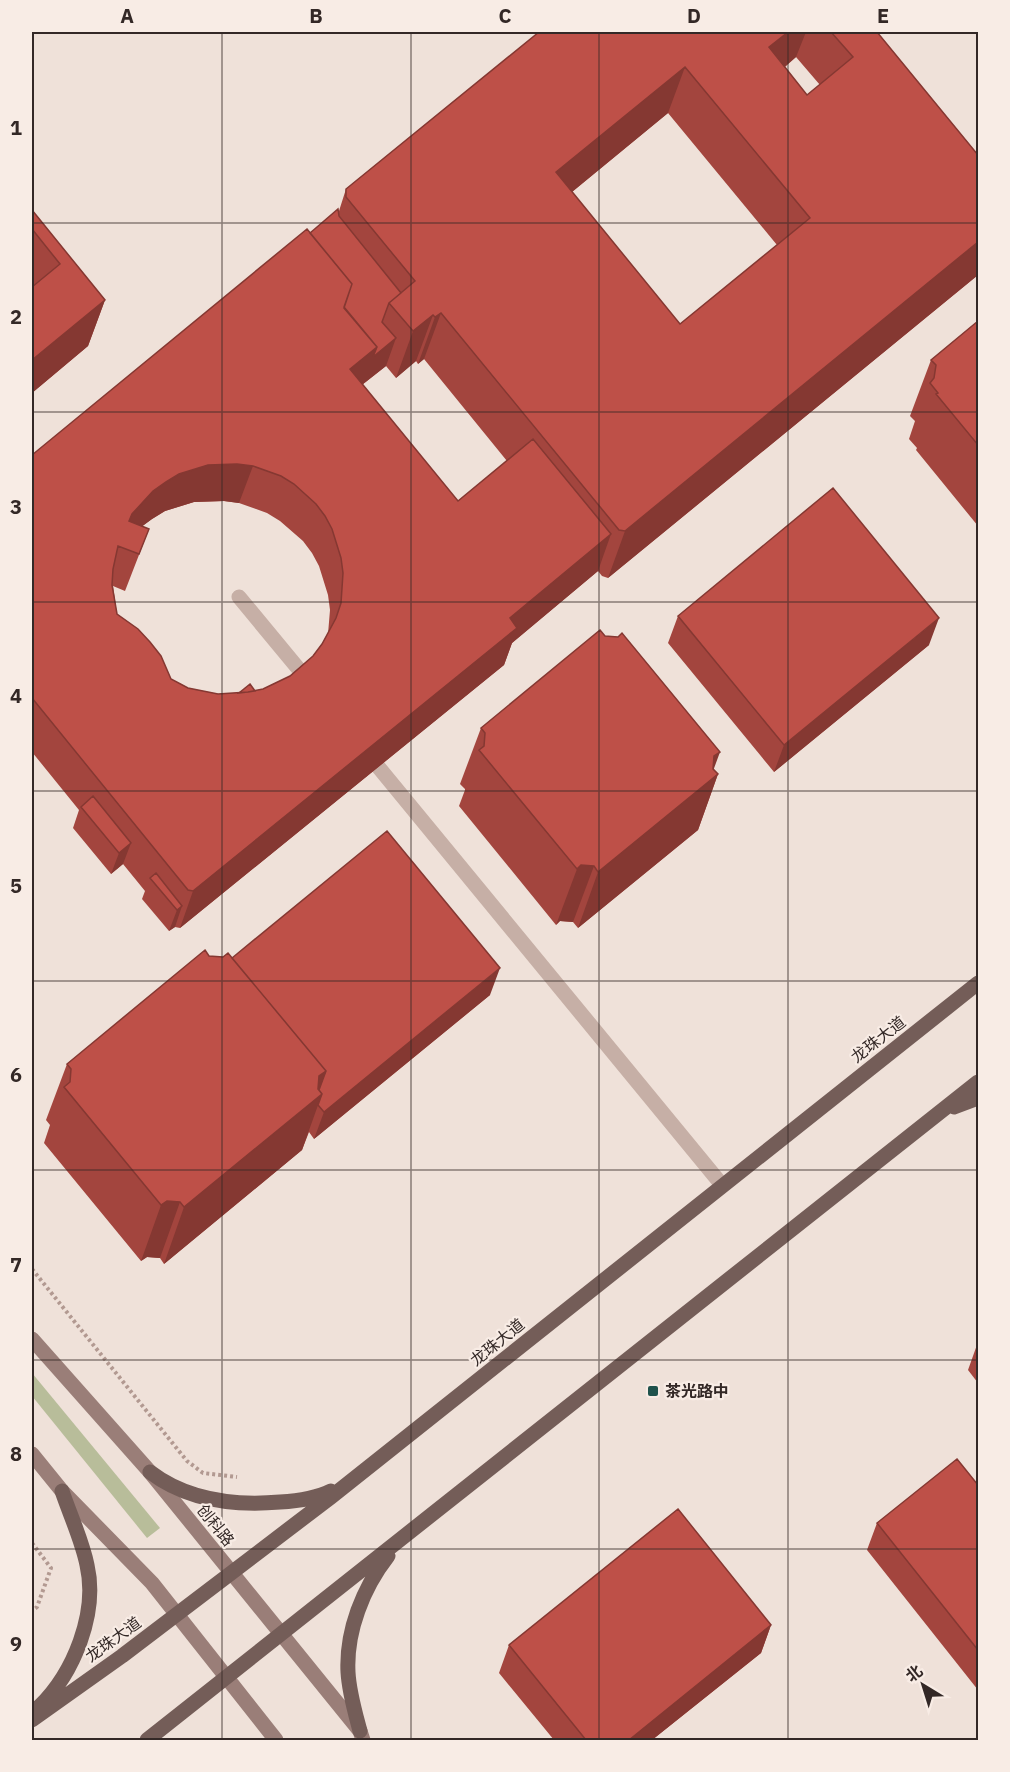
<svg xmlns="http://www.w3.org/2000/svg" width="1010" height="1772" font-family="'IBM Plex Sans','Noto Sans SC',sans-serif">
<rect width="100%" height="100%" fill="#efe1d9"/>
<path fill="#b8bd9a" d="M32,1373l128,155 -13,10 -115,-142z"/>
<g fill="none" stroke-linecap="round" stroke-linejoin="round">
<path stroke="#b29991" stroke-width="4" stroke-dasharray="3 3" stroke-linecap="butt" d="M32,1269l155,192 16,12 34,4
M32,1543l19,25 -14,39 -5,4"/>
<path stroke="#c6afa6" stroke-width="15" d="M239,597l72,87
M366,752l356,433"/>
<path stroke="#9a7e78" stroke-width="15" d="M32,1339l118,133 210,259 3,9
M32,1454l30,37 90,92 124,157"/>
<path stroke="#745d58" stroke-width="15" d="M954,1107l24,-9
M150,1472c38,29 84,34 130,30 17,-1 35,-3 51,-11
M39,1707c35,-34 59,-94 48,-142 -5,-25 -17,-50 -25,-74
M32,1720l90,-64 209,-159 647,-514
M360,1731c-5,-19 -11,-39 -12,-59 -2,-41 15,-84 40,-116
M147,1740l831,-658"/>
</g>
<path fill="#a3453e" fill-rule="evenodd" d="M539,32h338l101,123v120l-370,303 -6,-2 -4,-5 -86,72 -8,22 -324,263 -5,-1 -6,4 -27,-32 3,-8 -22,-27 -12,10 -38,-46 6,-18 -47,-58v-297l307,-244 7,-22zM796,57l24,28 -13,10 -22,-28zM668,113l109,132 -97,79 -108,-132zM424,359l83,102 -49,40 -96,-116 24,-19 10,12 20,-17 2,3zM224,501l15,2 28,10 13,8 23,20 9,12 7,13 9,29 2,15 -2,24 -6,10 -9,12 -23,20 -27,13 -8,2 -16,2 -21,1 -30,-6 -17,-9 -54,-65 -4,-28 12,5 24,-62 -7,-3 10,-7 13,-8 29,-9z
M32,210l73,90 -17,46 -56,47z
M978,321v205l-62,-76 1,-2 -8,-9 6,-18 -5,-5 21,-56z
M678,616l251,29 -155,127 -106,-129z
M605,636l113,138 -20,56 -120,98 -5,-6 -13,-1 -4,4 -97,-119 6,-16v-1l-5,-5 21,-56z
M209,956l23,2 258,37 -176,144 -5,-7 -7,18 -138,114 -4,-6 -13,-1 -6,4 -97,-118 6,-18 -4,-5 21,-56z
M978,1342v41l-10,-13z
M978,1485v205l-111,-140 10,-27z
M771,1625l-10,28 -109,87h-98l-55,-67 10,-28z"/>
<path fill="#853832" d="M788,32h18l-10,25 -44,37 17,-47z
M685,67l-17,46 -129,106 17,-47z
M978,242v33l-370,303 17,-47z
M105,300l-17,46 -56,47v-33z
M441,313l-17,46 -6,5 17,-47z
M433,315l-17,46 -20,17 17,-47z
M396,338l-10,28 -23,18 10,-27z
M377,347l-14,37 -27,22 14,-37z
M237,464l16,2 -14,37 -15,-2 -30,1 -29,9 -13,8 -12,9 -11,-7 3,-7 21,-23 13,-9 13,-8 29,-9z
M611,534l-13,37 -86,72 -8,22 -324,263 13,-37 317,-273z
M939,618l-10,27 -155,127 10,-27z
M720,752l-11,30 9,-8 -20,56 -120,98 20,-56 116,-116z
M131,843l-8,21 -12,10 8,-21z
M581,865l13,1 -21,56 -13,-1 -4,4 21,-56z
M182,906l-7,21 -6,4 8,-21z
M500,968l-10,27 -176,144 10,-27z
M326,1071l-4,23 -20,56 -138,114 20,-57 135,-131z
M167,1201l13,1 -20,56 -13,-1 -6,4 20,-56z
M771,1625l-10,28 -109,87h-23z"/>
<path fill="#be5048" stroke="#853832" stroke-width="1.5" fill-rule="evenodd" d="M539,32h249l-19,15 38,48 46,-38 -22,-25h46l101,123v87l-353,289 -6,-1 -178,-217 -6,4 -2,-2 -20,16 -24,-28 26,-22 -69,-84v-8zM685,67l125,151 -130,106 -124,-152z
M338,209l1,7 62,77 -12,10 -7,19 14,16 -23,19 4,-10 -33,-39 8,-24 -42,-51z
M32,210l73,90 -73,60v-73l28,-23 -28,-35z
M307,229l45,55 -8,23 33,40 -27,22 108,132 75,-62 78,95 -101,84 7,10 -324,263 -5,-1 -156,-192v-243zM237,464l16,2 28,10 13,8 22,20 9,12 7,13 9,29 2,15 -2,30 -5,15 -14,26 -9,12 -23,20 -27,13 -15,3 -30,2 -30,-6 -17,-9 -10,-23 -11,-14 -12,-13 -21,-15 -5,-29 1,-16 5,-23 21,8 10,-25 -20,-8 3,-7 21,-23 13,-9 13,-8 29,-9z
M978,321v124l-42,-51 2,-1 -8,-10 4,-5 2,-13 -5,-5z
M833,488l106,130 -155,127 -106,-129z
M600,630l5,6 13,1 4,-4 98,119 -6,4 -1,13 5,5 -120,98 -4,-6 -13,-1 -4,4 -98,-119 5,-4 1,-13 -4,-5z
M250,684l5,7 -7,1 -9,1z
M93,796l38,47 -12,10 -38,-46z
M387,831l113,137 -176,144 -6,-7 4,-11 -3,-4 7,-19 -94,-113z
M156,873l26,33 -5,4 -27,-32z
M205,950l4,6 14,1 5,-4 98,118 -7,5 -1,13 4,5 -138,113 -4,-5 -13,-1 -6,4 -97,-118 6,-5 1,-13 -4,-5z
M957,1459l21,26v165l-101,-127z
M678,1509l93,116 -142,115h-43l-77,-95z"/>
<path fill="none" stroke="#332826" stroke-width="1.5" stroke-opacity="0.55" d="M222,32v1708M411,32v1708M599,32v1708M788,32v1708M32,223h946M32,412h946M32,602h946M32,791h946M32,981h946M32,1170h946M32,1360h946M32,1549h946"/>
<rect fill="#1f524c" stroke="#f8ece5" stroke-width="2" x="647" y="1385" width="12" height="12" rx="3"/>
<g text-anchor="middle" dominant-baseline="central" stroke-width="4.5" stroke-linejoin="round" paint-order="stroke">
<g font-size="16" fill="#332826" stroke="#f8ece5">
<text transform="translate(878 1039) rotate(-38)">龙珠大道</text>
<text transform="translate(497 1342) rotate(-39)">龙珠大道</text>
<text transform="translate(216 1525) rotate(51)">创科路</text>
<text transform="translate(113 1639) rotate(-36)">龙珠大道</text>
</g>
<g font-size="16" font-weight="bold" fill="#332826" stroke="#f8ece5" text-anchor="start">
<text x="665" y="1391">茶光路中</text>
</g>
</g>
<rect width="1010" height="1772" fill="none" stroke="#f8ece5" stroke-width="66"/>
<g transform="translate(923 1685) rotate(322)" stroke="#f8ece5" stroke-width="4.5" paint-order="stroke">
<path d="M0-4.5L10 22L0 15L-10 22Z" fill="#332826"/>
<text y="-9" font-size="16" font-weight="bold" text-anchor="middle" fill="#332826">北</text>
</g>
<rect x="33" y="33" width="944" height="1706" fill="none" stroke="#332826" stroke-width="2"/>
<g font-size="20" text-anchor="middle" font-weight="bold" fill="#332826">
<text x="127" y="23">A</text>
<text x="316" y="23">B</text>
<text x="505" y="23">C</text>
<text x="694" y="23">D</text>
<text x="883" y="23">E</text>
<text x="16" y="135">1</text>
<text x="16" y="324">2</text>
<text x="16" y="514">3</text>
<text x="16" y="703">4</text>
<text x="16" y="893">5</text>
<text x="16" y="1082">6</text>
<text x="16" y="1272">7</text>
<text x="16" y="1461">8</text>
<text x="16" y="1651">9</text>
</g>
</svg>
